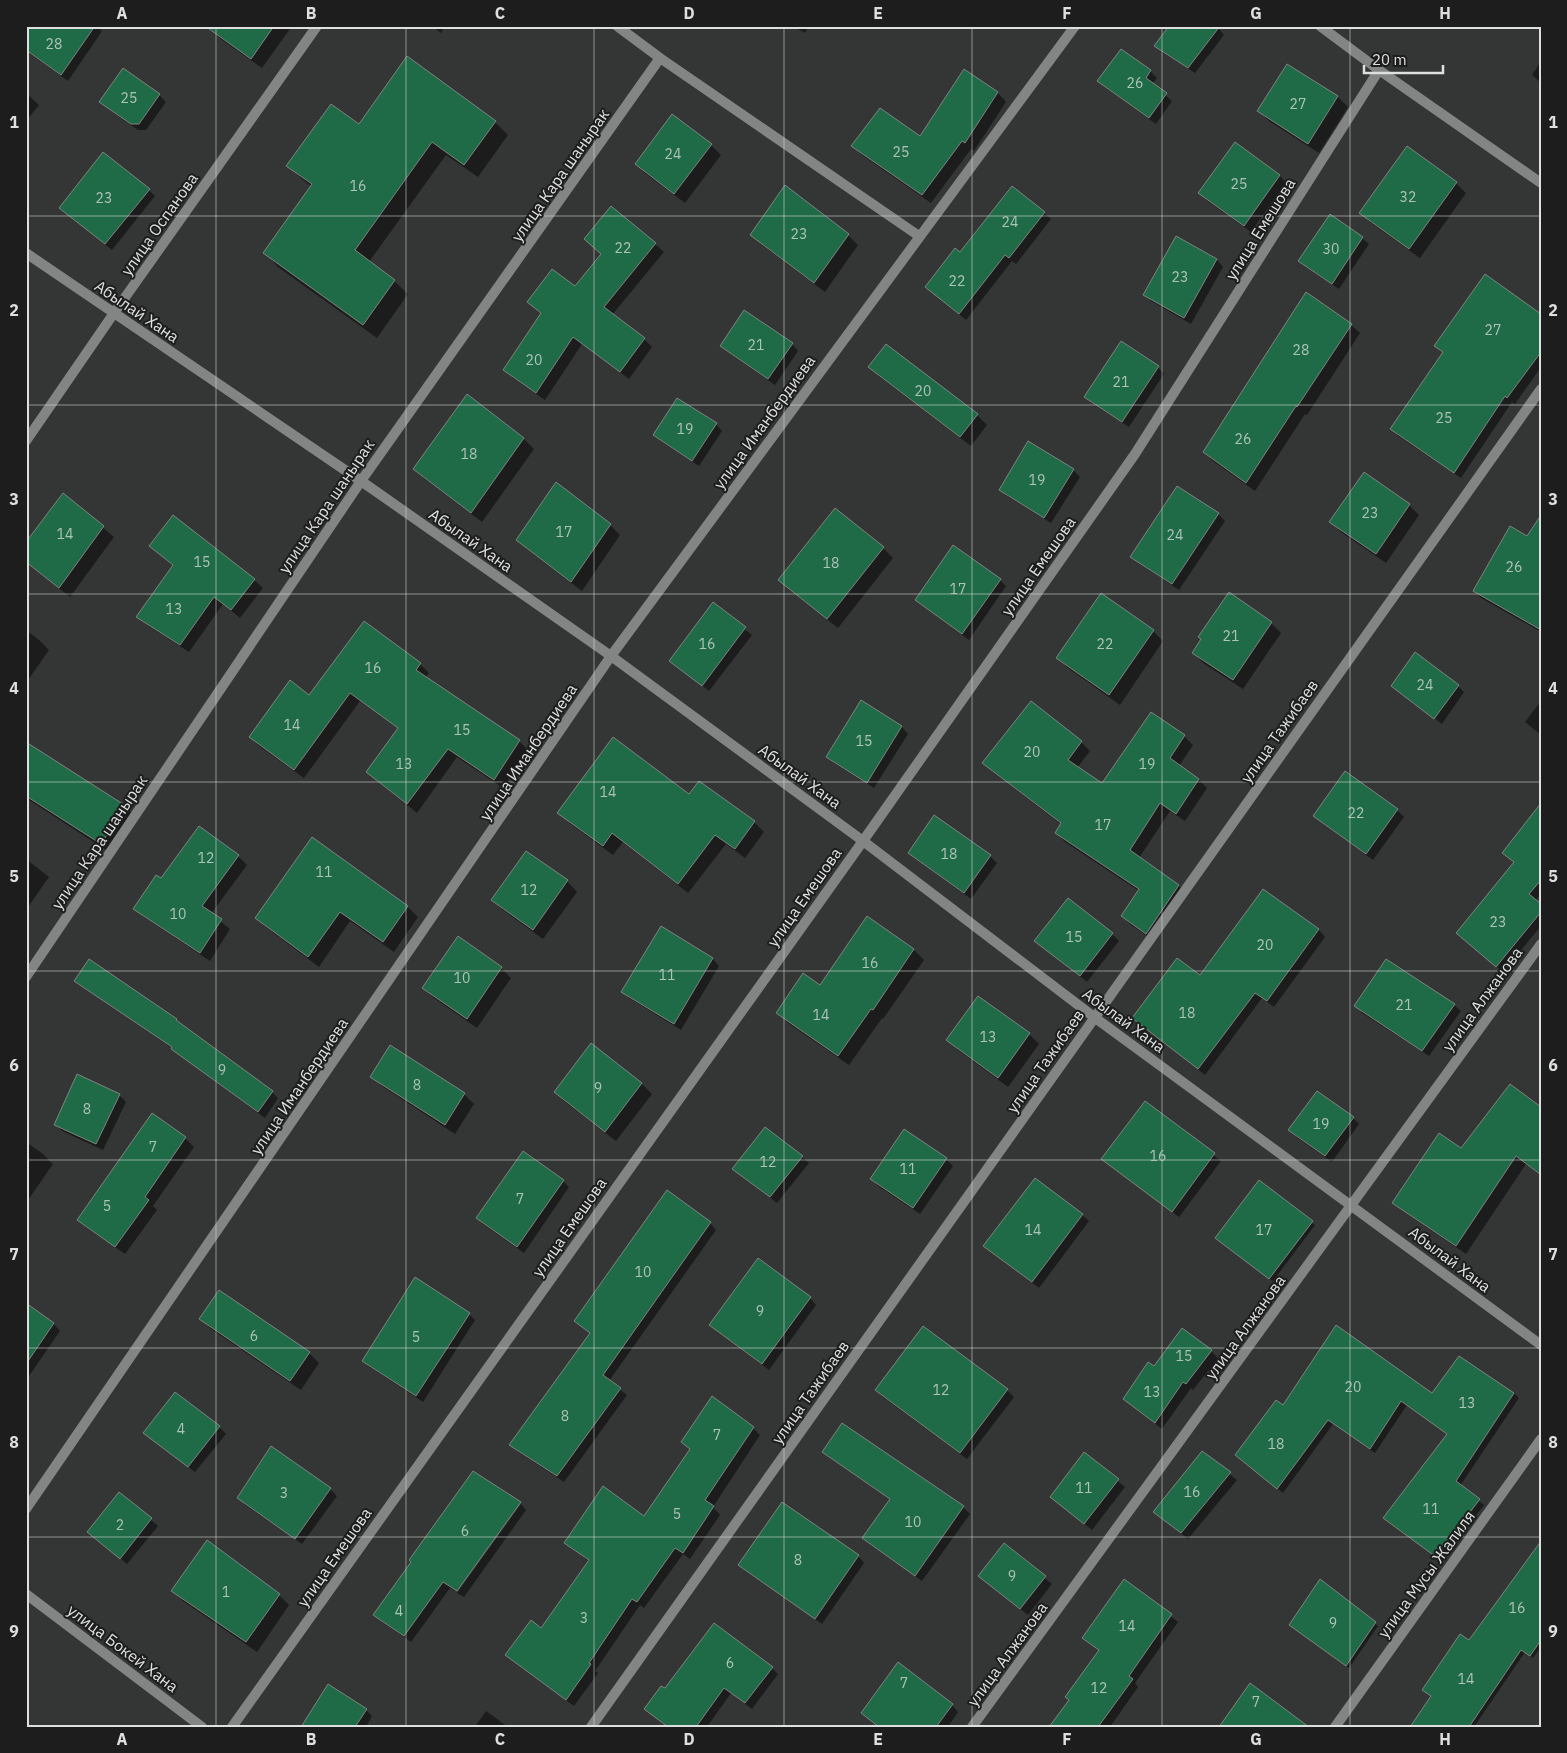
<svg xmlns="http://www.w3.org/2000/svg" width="1567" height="1753" font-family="'IBM Plex Sans',sans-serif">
<rect width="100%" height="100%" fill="#333634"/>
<path fill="#0007" d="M26,26h71l5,5 -34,50 -42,-30z
M214,26h78l-30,42 -40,-28 -10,-10z
M432,26h13l-4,7z
M793,26h16l-4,7z
M1218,28l6,7 -29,38 -33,-21 -6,-6z
M1541,61v22l-9,-8z
M1287,65l51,32 10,10 -29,46 -50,-32 -10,-10z
M965,70l33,23 8,9 -32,49 -3,-2 -40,54 -69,-48 -9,-9 67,-8z
M1150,71l7,7 -5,6 20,17 -16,23 -50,-36 -7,-7z
M26,93l13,12 -13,16z
M159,95l7,7 -20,28h-8l-31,-22 -7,-6z
M672,116l39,29 10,10 -36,48 -39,-29 -10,-10z
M495,122l13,13 -30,42 -32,-22 -77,107 25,19 14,13 -31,44 -99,-71 -13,-14 47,-66 -10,-8 -14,-13 71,-40z
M1235,144l45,32 6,6 -35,50 -45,-32 -6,-7z
M1456,183l10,10 -46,65 -49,-35 -10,-10z
M149,190l6,6 -43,54 -45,-36z
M1044,213l7,6 -35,45 -4,-3 -46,59 -40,-33 34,-34z
M752,234l96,1 10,10 -33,47 -63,-47z
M1177,237l40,23 6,7 -32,57 -40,-23 -6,-6z
M1362,238l7,6 -30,45 -33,-22 -6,-7z
M655,244l9,8 -52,63 32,24 8,8 -23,32 -47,-35 -37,56 -32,-22 -8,-8 37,-56 -13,-12 46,-14z
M1541,316v51l-26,37 -3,-2 -51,76 -63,-42 -6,-7 51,-76 -8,-8z
M1351,325l9,8 -53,82 -2,-1 -50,77 -42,-30 -9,-9z
M792,344l6,7 -23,34 -47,-33 -7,-6z
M870,367l107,48 10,10 -16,21 -91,-69z
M1158,367l6,7 -35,53 -37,-24 -6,-7z
M467,395l57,44 10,10 -52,73 -57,-43 -10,-10z
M716,424l6,7 -23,35 -38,-25 -7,-6z
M1029,443l44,27 7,7 -29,46 -44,-27 -6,-6z
M1178,488l40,26 7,7 -46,69 -40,-27 -7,-6z
M63,494l51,43 -44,60 -44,-35z
M1409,505l10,10 -33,48 -45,-31 -10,-10z
M1541,517v115l-60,-34 -6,-7 53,-54z
M610,525l10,10 -38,56 -54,-41 -10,-10z
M150,546l104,34 9,8 -23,30 -17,-14 -34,48 -42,-27 -9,-8 35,-51z
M883,548l10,10 -55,70 -48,-38 -10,-10z
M1000,580l6,6 -37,54 -46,-34 -7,-6z
M713,604l39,31 -43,56 -39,-30z
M1271,623l10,10 -38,56 -40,-26 -10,-11z
M26,630l13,10 10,10 -23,33z
M1153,631l10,10 -43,64 -52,-37 -11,-10z
M420,664l9,9 -4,5 94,63 9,9 -25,38 -46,-31 -40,56 -40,-32 -9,-9 31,-43 -39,-28 -56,77 -45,-32 -9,-9 60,-40z
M1458,686l6,6 -22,32 -43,-32z
M1541,701v34l-16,-13z
M862,702l40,25 6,7 -34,54 -40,-25 -6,-7z
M1031,703l50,39 9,9 -13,17 26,17 48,-72 33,23 9,9 -14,21 20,14 8,8 -22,33 -15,-10 -31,47 40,28 8,8 -32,47 -24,-16 -9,-9 17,-25 -74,-49 -9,-9 6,-8 -69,-53 -9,-9z
M26,743l99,64 10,10 -23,37 -86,-56z
M1345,773l52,37 7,7 -31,43 -52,-38 -6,-6z
M689,795l65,27 10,10 -19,26 -19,-14 -38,49 -65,-51 -10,13 -44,-32 -10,-11z
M1541,805v89l-6,7 6,4v21l-38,46 -39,-32 51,-77z
M934,817l56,39 7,7 -26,36 -55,-40 -6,-6z
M199,828l39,28 9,9 -36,49 19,15 -20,32 -66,-44 -9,-8 26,-29z
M312,839l96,68 10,10 -24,35 -44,-31 -31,46 -52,-39 -11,-10z
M526,852l41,29 10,11 -34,47 -40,-29 -11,-10z
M26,859l23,18 -23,33z
M1263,891l56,39 6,7 -51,70 -12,-9 -57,77 -72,-57 67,-41z
M867,918l47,32 10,10 -41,59 -1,-1 -33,47 -61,-42 -11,-11 44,-26z
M661,928l52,31 6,7 -38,64 -52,-32 -6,-6z
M1112,934l7,7 -32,41 -51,-41z
M458,938l43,30 10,10 -34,50 -43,-30 -10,-10z
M26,959l7,7 -7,10z
M76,981l100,39 7,7 89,65 6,6 -13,20 -86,-63 -7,-7 -89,-61z
M1454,1005l7,6 -32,45 -67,-43 -6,-7z
M1029,1034l10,10 -31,43 -50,-37 -10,-10z
M591,1045l51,39 10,10 -36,47 -51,-39 -10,-10z
M372,1076l92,18 10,10 -19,30 -73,-48z
M119,1095l7,7 -23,48 -41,-19 -6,-6z
M1145,1102l76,59 -42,56 -69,-52z
M1541,1109v67l-15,-12 -60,90 -63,-43 -9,-8 67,-54z
M152,1115l33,23 9,9 -41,59 4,4 -32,44 -38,-26 -9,-9z
M1353,1118l6,6 -27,38 -36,-25 -6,-7z
M905,1131l41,28 7,7 -33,48 -42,-28 -7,-7z
M26,1142l17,12 10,10 -27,39z
M802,1157l7,6 -32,40 -36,-28z
M563,1181l6,6 -45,66 -40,-28 -7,-7z
M1259,1182l56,43 -42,56 -53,-40z
M1082,1215l7,6 -50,67 -54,-42z
M710,1223l6,7 -107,151 18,14 -63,87 -47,-31 -7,-6 81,-111 -15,-13z
M810,1298l6,7 -47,65 -51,-38 -7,-7z
M26,1305l28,19 6,7 -31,45 -3,-2z
M469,1314l6,6 -52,82 -53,-35 -7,-6z
M201,1319l108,34 10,10 -18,27 -90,-61z
M1211,1351l7,7 -25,32 -2,-2 -29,41 -38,-30 30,-32z
M876,1390h131l7,7 -47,62 -84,-62z
M1514,1393l5,5 -59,88 24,19 -43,56 -56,-43 63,-84 -41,-29 -32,48 -42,-29 -50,69 -42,-33 42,-53 150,-12z
M842,1424l121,83 7,7 -48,67 -51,-36 -7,-7 27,-38 -61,-42 -7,-6z
M219,1427l7,7 -31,38 -51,-39z
M753,1428l7,7 -47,72 7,8 -30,44 -7,-5 -39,54 -4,-3 -45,66 3,2 -24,33 -60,-44 -7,-7 35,-25 47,-68 -23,-20 79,-24 46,-68 -9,-8z
M1084,1453l41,34 -33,43 -41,-33z
M1203,1453l34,27 -49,59 -34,-27z
M330,1489l7,7 -35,48 -57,-39 -6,-7z
M119,1494l39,32 -31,38 -38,-32z
M519,1503l-64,88 -5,-3 -39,54 -30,-21 -6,-6z
M521,1504l5,6 -62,87 -7,-4z
M1541,1540v107l-8,11 -8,-6 -51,75h-62l20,-30 -9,-7 47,-49 56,-77 -1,-1z
M1004,1545l48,39 -24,31 -42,-33z
M858,1556l6,7 -42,61 -75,-53 -7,-6z
M1124,1581l54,41 -43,61 3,4 -28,40h-59l19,-26 30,-50 -16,-13z
M1320,1581l58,45 -29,42 -56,-41z
M173,1591l106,4 10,10 -32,47 -74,-51z
M772,1668l6,6 -26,35 -21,-16 -24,34h-40l-21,-18 19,-19z
M952,1705l6,7 -10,15h-69z
M366,1710l6,6 -6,11h-63z
M486,1711l22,16h-33z"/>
<path fill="#206b47" stroke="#808381" d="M26,26h69l-34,49 -35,-25z
M205,26h69l-23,33z
M1169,26h51l-32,42 -34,-22z
M1121,49l30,21 -5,8 21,15 -18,25 -52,-37z
M407,56l89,65 -32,44 -32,-23 -77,108 40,30 -32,45 -100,-72 49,-69 -26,-18 45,-62 28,20z
M1287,64l51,32 -30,48 -51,-33z
M123,68l37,26 -21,30h-8l-32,-22z
M964,69l34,23 -33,51 -3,-2 -40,54 -71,-49 29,-38 40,28z
M672,114l40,30 -38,50 -39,-30z
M1235,142l45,33 -36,51 -46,-33z
M1407,146l50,36 -48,67 -50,-36z
M103,152l47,37 -45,55 -46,-36z
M785,185l64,49 -35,49 -64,-48z
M1012,186l33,26 -36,46 -4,-3 -46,59 -34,-27 30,-39 5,4z
M611,206l45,37 -52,64 41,31 -25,34 -47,-35 -37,56 -33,-23 38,-57 -14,-11 25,-33 23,17 26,-32 -17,-15z
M1330,214l33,23 -31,47 -34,-23z
M1176,236l41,23 -33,59 -41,-23z
M1485,274l56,40v38l-34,46 -2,-2 -51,77 -64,-44 53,-77 -9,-6z
M1306,292l46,32 -55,83 -1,-1 -50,77 -43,-31z
M744,310l49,33 -25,36 -48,-33z
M1121,341l38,25 -37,56 -38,-25z
M886,344l92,70 -18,23 -92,-70z
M467,394l57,44 -53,75 -58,-44z
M677,398l40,25 -25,38 -39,-26z
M1028,441l46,28 -30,49 -45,-28z
M1364,472l46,32 -34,50 -47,-32z
M556,482l55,42 -40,58 -55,-42z
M1177,486l42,27 -47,71 -42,-27z
M63,493l41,33 -45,62 -33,-26v-20z
M835,508l49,39 -57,72 -49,-39z
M173,515l82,64 -24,31 -17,-13 -34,48 -44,-28 37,-52 -24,-19z
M1541,515v115l-68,-39 37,-65 17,10z
M953,545l48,34 -39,55 -47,-34z
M1229,592l43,30 -39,58 -41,-27 9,-14 -3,-2z
M1101,593l53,37 -45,65 -53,-37z
M713,602l33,25 -44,59 -33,-25z
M364,621l57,42 -5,7 104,70 -26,40 -46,-31 -41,55 -41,-32 32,-44 -48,-35 -56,77 -45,-33 41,-57 19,15z
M1415,652l44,33 -25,34 -43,-33z
M861,700l41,26 -35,57 -41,-26z
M1031,701l51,40 -14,19 34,23 49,-71 34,23 -15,23 29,21 -23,35 -16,-11 -30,47 49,35 -33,49 -25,-18 18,-27 -84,-56 6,-10 -79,-60z
M613,737l76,57 10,-13 56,40 -20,28 -20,-14 -37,49 -66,-51 -9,13 -46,-33z
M26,742l100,64 -25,38 -75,-48z
M1345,771l53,38 -32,45 -53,-38z
M1541,803v77l-12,14 12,10v8l-45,55 -40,-34 58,-71 -12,-9z
M934,815l57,40 -27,38 -56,-40z
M199,826l40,29 -37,51 20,13 -22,34 -67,-44 23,-34 5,3z
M312,837l96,69 -25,36 -43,-30 -32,45 -53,-39z
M526,851l42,29 -35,50 -42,-30z
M1263,889l56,40 -52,72 -12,-8 -57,76 -66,-51 45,-60 23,17z
M1068,898l45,35 -33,43 -46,-35z
M867,916l47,33 -41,61 -2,-1 -33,47 -62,-43 27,-40 17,12z
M661,926l52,32 -39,66 -53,-32z
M458,936l44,31 -35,52 -45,-31z
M89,959l88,60 -1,1 97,71 -15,21 -87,-63 1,-2 -98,-66z
M1386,959l69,45 -33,47 -68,-45z
M978,996l52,37 -32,45 -52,-38z
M591,1043l51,40 -37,49 -51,-40z
M390,1045l75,48 -20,32 -75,-48z
M77,1074l43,20 -24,50 -42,-19z
M1510,1084l31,23v68l-25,-19 -60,90 -64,-43 47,-70 22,15z
M1317,1091l37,26 -29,39 -37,-26z
M1145,1101l70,52 -43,59 -71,-53z
M152,1113l34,24 -41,60 4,3 -34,47 -38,-27z
M765,1127l38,29 -33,41 -38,-28z
M904,1129l43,29 -34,50 -43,-29z
M523,1151l41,29 -47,67 -41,-29z
M1035,1178l48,36 -51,68 -49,-36z
M1259,1180l54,41 -44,58 -54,-41z
M667,1190l44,32 -108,153 18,13 -64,88 -48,-31 81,-112 -16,-12z
M758,1258l53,39 -49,67 -53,-39z
M415,1277l55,36 -54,83 -54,-35z
M219,1290l91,62 -20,29 -91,-62z
M26,1303l28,20 -28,41z
M1336,1325l96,68 27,-37 55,37 -58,88 24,18 -44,58 -53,-39 64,-84 -46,-33 -31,48 -42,-29 -51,69 -42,-34 41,-55 7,5z
M923,1326l85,63 -48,64 -85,-63z
M1182,1328l30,22 -26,34 -3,-2 -28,41 -32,-24 25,-37 6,4z
M175,1392l45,34 -32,41 -45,-34z
M712,1396l42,31 -49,73 9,6 -31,47 -8,-5 -38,54 -5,-3 -43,64 2,1 -25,36 -61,-45 26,-35 10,8 48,-68 -25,-17 39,-57 41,30 46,-67 -9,-7z
M842,1423l122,83 -49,70 -53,-38 28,-39 -68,-47z
M271,1446l60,42 -36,51 -58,-41z
M1202,1451l29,21 -50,61 -28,-21z
M1084,1452l35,27 -35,45 -34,-27z
M473,1471l48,31 -64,89 -14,-9 -39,54 -31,-21 38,-53 -2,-2z
M119,1492l33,26 -32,41 -33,-27z
M782,1502l77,53 -44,64 -77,-54z
M207,1540l73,54 -34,48 -75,-51z
M1541,1541v99l-11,16 -9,-6 -52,77h-59l21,-31 -9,-6 38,-56 9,6z
M1004,1543l42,33 -26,33 -42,-33z
M1124,1579l48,35 -43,62 4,3 -35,48h-49l20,-27 -4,-3 34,-47 -17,-12z
M1320,1579l56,43 -30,44 -57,-41z
M714,1623l59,44 -28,36 -21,-15 -28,39h-28l-24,-18 17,-23 4,2z
M898,1662l55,42 -17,23h-57l-18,-14z
M1250,1683l59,44h-90z
M328,1684l39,25 -12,18h-54z"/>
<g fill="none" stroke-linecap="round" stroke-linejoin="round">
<path stroke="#838484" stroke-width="10" d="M617,26l43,32 259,178
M1320,26l59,44 162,113
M26,253l335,228 250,175 252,185 231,176 447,328
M26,441l88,-128 203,-287
M26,977l335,-496 299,-423
M26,1509l585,-853 464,-630
M26,1594l176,133
M232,1727l631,-886 272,-387 244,-384
M591,1727l950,-1338
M972,1727l569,-783
M1335,1727l206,-288"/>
</g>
<path fill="none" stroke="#dee0df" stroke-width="1" stroke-opacity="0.55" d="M216,26v1701M406,26v1701M594,26v1701M784,26v1701M972,26v1701M1162,26v1701M1350,26v1701M26,216h1515M26,405h1515M26,594h1515M26,782h1515M26,971h1515M26,1160h1515M26,1348h1515M26,1537h1515"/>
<g text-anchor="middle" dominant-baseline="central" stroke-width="4" stroke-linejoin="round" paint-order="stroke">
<g font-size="14" fill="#aec3b9">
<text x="54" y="44">28</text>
<text x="1135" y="83">26</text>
<text x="129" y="98">25</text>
<text x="1298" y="104">27</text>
<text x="901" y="152">25</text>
<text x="673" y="154">24</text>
<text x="1239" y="184">25</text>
<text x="358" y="186">16</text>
<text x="1408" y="197">32</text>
<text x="104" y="198">23</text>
<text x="1010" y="222">24</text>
<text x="799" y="234">23</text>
<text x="623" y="248">22</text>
<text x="1331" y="249">30</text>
<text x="1180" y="277">23</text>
<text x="957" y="281">22</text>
<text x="1493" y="330">27</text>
<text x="756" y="345">21</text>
<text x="1301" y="350">28</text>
<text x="534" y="360">20</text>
<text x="1121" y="382">21</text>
<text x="923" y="391">20</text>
<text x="1444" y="418">25</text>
<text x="685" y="429">19</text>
<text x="1243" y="439">26</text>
<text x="469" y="454">18</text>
<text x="1037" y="480">19</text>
<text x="1370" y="513">23</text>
<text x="564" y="532">17</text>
<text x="65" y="534">14</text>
<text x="1175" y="535">24</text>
<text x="202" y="562">15</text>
<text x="831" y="563">18</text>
<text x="1514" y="567">26</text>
<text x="958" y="589">17</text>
<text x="174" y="609">13</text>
<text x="1231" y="636">21</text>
<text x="707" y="644">16</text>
<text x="1105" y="644">22</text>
<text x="373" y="668">16</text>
<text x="1425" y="685">24</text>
<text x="292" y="725">14</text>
<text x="462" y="730">15</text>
<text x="864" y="741">15</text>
<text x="1032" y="752">20</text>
<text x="404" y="764">13</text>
<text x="1147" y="764">19</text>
<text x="608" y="792">14</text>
<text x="1356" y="813">22</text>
<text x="1103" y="825">17</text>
<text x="949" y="854">18</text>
<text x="206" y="858">12</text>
<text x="324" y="872">11</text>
<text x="529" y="890">12</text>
<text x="178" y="914">10</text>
<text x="1498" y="922">23</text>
<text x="1074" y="937">15</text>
<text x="1265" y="945">20</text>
<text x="870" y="963">16</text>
<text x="667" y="975">11</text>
<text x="462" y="978">10</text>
<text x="1404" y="1005">21</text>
<text x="1187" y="1013">18</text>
<text x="821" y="1015">14</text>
<text x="988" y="1037">13</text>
<text x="222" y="1070">9</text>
<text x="417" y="1085">8</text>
<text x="598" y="1088">9</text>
<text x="87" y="1109">8</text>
<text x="1321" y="1124">19</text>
<text x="153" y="1147">7</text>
<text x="1158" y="1156">16</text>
<text x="768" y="1162">12</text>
<text x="908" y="1169">11</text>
<text x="520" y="1199">7</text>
<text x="107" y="1206">5</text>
<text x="1033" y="1230">14</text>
<text x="1264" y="1230">17</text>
<text x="643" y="1272">10</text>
<text x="760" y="1311">9</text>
<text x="254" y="1336">6</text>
<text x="416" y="1337">5</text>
<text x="1184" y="1356">15</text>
<text x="1353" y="1387">20</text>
<text x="941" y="1390">12</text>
<text x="1152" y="1392">13</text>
<text x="1467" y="1403">13</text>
<text x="565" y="1416">8</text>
<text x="181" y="1429">4</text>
<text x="717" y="1435">7</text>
<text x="1276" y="1444">18</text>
<text x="1084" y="1488">11</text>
<text x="1192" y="1492">16</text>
<text x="284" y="1493">3</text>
<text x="1431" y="1509">11</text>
<text x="677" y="1514">5</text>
<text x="913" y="1522">10</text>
<text x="120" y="1525">2</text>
<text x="465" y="1531">6</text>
<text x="798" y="1560">8</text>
<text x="1012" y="1576">9</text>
<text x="226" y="1592">1</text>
<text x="1517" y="1608">16</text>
<text x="399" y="1611">4</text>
<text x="584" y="1618">3</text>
<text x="1333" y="1623">9</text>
<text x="1127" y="1626">14</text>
<text x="730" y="1663">6</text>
<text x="1466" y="1679">14</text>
<text x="904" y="1683">7</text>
<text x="1099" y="1688">12</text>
<text x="1256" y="1702">7</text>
</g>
<g font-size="16" fill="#dee0df" stroke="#1c1d1c">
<text transform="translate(560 175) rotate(-55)">улица Кара шанырак</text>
<text transform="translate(159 224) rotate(-55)">улица Оспанова</text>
<text transform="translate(1260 229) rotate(-58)">улица Емешова</text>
<text transform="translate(137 311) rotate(34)">Абылай Хана</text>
<text transform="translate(764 422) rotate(-54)">улица Иманбердиева</text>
<text transform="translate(326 506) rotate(-56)">улица Кара шанырак</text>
<text transform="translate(471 540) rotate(35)">Абылай Хана</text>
<text transform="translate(1038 566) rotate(-55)">улица Емешова</text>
<text transform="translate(1279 731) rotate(-55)">улица Тажибаев</text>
<text transform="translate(528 752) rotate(-56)">улица Иманбердиева</text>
<text transform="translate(800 776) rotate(36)">Абылай Хана</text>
<text transform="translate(99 842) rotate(-56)">улица Кара шанырак</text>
<text transform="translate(804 897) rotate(-55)">улица Емешова</text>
<text transform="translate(1482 999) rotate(-54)">улица Алжанова</text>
<text transform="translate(1124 1020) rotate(36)">Абылай Хана</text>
<text transform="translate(1045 1061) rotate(-55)">улица Тажибаев</text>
<text transform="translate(299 1086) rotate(-56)">улица Иманбердиева</text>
<text transform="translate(569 1227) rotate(-55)">улица Емешова</text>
<text transform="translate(1450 1259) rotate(37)">Абылай Хана</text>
<text transform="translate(1245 1327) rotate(-54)">улица Алжанова</text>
<text transform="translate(810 1392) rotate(-55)">улица Тажибаев</text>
<text transform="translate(334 1557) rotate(-55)">улица Емешова</text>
<text transform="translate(1426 1574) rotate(-54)">улица Мусы Жалиля</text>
<text transform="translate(123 1648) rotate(37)">улица Бокей Хана</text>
<text transform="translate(1007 1654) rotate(-54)">улица Алжанова</text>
</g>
</g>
<rect width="1567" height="1753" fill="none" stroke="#1c1d1c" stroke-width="55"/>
<path d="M1364 65v8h79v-8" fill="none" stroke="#dee0df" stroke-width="2.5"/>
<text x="1372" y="65" font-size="15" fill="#dee0df" stroke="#1c1d1c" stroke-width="4" paint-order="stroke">20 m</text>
<rect x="28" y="28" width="1512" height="1698" fill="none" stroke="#dee0df" stroke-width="2"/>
<g font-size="16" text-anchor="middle" font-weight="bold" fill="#dee0df">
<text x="122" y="19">A</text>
<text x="311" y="19">B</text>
<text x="500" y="19">C</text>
<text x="689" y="19">D</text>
<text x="878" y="19">E</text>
<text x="1067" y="19">F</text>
<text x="1256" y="19">G</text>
<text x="1445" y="19">H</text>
<text x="14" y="128">1</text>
<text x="1553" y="128">1</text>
<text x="14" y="316">2</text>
<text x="1553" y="316">2</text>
<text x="14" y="505">3</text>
<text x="1553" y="505">3</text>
<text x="14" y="694">4</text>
<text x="1553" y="694">4</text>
<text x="14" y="882">5</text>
<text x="1553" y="882">5</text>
<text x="14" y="1071">6</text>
<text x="1553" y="1071">6</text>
<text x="14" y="1260">7</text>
<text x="1553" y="1260">7</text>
<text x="14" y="1448">8</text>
<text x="1553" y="1448">8</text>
<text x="14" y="1637">9</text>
<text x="1553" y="1637">9</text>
<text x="122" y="1745">A</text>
<text x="311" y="1745">B</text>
<text x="500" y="1745">C</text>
<text x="689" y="1745">D</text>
<text x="878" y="1745">E</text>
<text x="1067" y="1745">F</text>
<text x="1256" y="1745">G</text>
<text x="1445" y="1745">H</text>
</g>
</svg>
